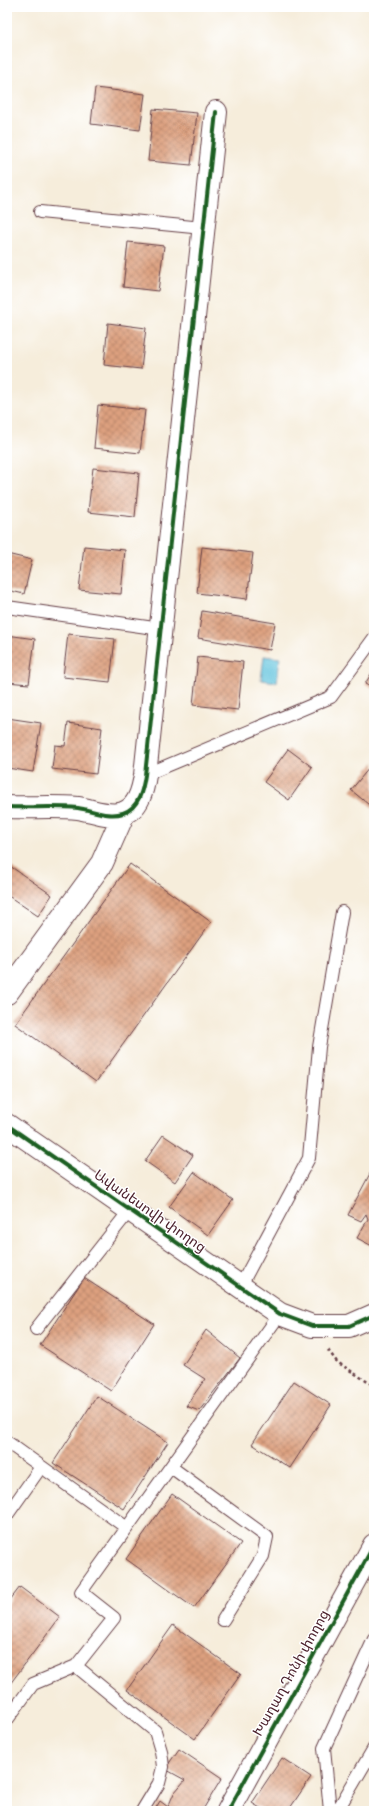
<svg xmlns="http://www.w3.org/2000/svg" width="381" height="1818" font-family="Pangolin,'Noto Sans Armenian',sans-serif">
<defs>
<pattern id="building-cross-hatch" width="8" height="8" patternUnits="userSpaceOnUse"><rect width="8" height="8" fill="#dda07f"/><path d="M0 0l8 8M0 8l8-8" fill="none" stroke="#b58268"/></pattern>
</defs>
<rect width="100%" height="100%" fill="#fff"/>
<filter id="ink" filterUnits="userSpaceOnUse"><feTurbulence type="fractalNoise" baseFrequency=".025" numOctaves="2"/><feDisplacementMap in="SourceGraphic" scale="8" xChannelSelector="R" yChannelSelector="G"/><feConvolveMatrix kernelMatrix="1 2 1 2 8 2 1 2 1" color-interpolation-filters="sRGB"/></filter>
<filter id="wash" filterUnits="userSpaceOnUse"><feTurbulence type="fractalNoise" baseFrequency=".012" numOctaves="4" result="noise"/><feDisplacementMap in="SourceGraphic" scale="16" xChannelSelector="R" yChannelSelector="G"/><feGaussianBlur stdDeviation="0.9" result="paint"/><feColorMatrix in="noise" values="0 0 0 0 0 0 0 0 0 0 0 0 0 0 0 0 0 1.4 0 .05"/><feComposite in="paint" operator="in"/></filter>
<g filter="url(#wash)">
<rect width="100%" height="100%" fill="#f6eddb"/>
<path fill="#5fc2dd" stroke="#547084" d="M264,656l16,2 -3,24 -16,-2z"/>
<g id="blocks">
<path fill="url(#building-cross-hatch)" d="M95,88l50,6 -5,36 -49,-6z
M153,109l44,4 -6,52 -43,-4z
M128,242l36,4 -6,45 -35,-4z
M108,323l38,5 -5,41 -37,-4z
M98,405l47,5 -5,43 -46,-5z
M93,468l46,5 -4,44 -47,-5z
M84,546l41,4 -4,44 -42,-4z
M202,547l51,6 -6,46 -50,-6z
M7,554l25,6 -8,34 -17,-4z
M202,611l73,12 -5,27 -72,-12z
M68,634l47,5 -5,43 -47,-5z
M7,635l28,4 -6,45 -22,-2z
M198,657l45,5 -5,48 -45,-5z
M374,669v20l-9,-5z
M7,718l34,5 -8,49 -26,-4z
M68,723l34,5 -6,46 -44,-5 3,-24 10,1z
M288,749l24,18 -23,33 -25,-18z
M374,762v47l-23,-19z
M7,864l45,31 -14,21 -31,-21z
M130,864l81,58 -115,160 -81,-58z
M163,1135l30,20 -18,27 -30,-21z
M374,1166v81l-17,-9 11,-19 -2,-5 -5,7 -13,-6z
M194,1172l39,28 -25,35 -39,-28z
M84,1278l70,46 -43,67 -71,-46z
M206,1330l34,28 -41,53 -13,-5 19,-27 -22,-14z
M294,1381l37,24 -41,63 -38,-24z
M97,1396l71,46 -44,67 -71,-46z
M172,1494l69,49 -47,65 -68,-49z
M20,1587l40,30 -53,71v-84z
M173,1625l68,49 -46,65 -68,-49z
M179,1749l43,29 -20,33h-48l6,-10 8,6 6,-14 11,-13 -20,-11z
M282,1758l29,19 -23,34h-23l-13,-8z"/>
</g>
</g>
<g filter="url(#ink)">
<use href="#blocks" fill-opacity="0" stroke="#643e45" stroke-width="1"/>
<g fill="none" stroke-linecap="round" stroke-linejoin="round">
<g stroke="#643e45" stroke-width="14">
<path id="service" d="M40,212l163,16
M7,607l154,22
M145,775l186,-78 43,-59
M240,1287l69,-129 10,-111 23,-135
M36,1329l94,-119
M7,1442l120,86
M171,1467l96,70 -4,19 -40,64
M7,1515l34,-48
M76,1666l79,65 6,20 2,16 -4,16 -17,28
M7,1720l26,-36 43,-18 38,-48 -33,-26 199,-278
M330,1811l-6,-63 50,-109
M337,1811l37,-63"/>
</g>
<g stroke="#643e45" stroke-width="24">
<path id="minor" d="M7,807c23,1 48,-1 71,1 14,2 31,10 45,5 16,-5 20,-24 22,-38l71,-663
M7,993l95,-130 22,-50
M7,1125l273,189 32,12h37l25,-11"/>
</g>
<g stroke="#643e45" stroke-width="24">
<path id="tertiary" d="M228,1811l146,-266"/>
</g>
<path stroke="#643e45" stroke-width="2.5" stroke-dasharray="3 3" stroke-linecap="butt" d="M328,1350l9,12 37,24"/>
<use href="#service" stroke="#fff" stroke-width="12"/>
<use href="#minor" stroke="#fff" stroke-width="22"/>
<use href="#tertiary" stroke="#fff" stroke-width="22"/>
<g stroke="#fff" stroke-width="6">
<path id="cycleway" d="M7,807c23,1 48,-1 71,1 14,2 31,10 45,5 16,-5 20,-24 22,-38l71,-663
M7,1125l273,189 32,12h37l25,-11
M228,1811l146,-266"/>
</g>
<use href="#cycleway" stroke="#1b5e20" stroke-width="4"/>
</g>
</g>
<g text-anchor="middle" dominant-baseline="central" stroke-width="3" stroke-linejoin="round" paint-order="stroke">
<g font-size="14" fill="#4a1f2b" stroke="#fff">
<text transform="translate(150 1211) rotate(35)">Ավանեսովի փողոց</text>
<text transform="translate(291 1673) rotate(-61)">Խաղաղ Դոնի փողոց</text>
</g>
</g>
<rect width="381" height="1818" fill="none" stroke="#fff" stroke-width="24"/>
</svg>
